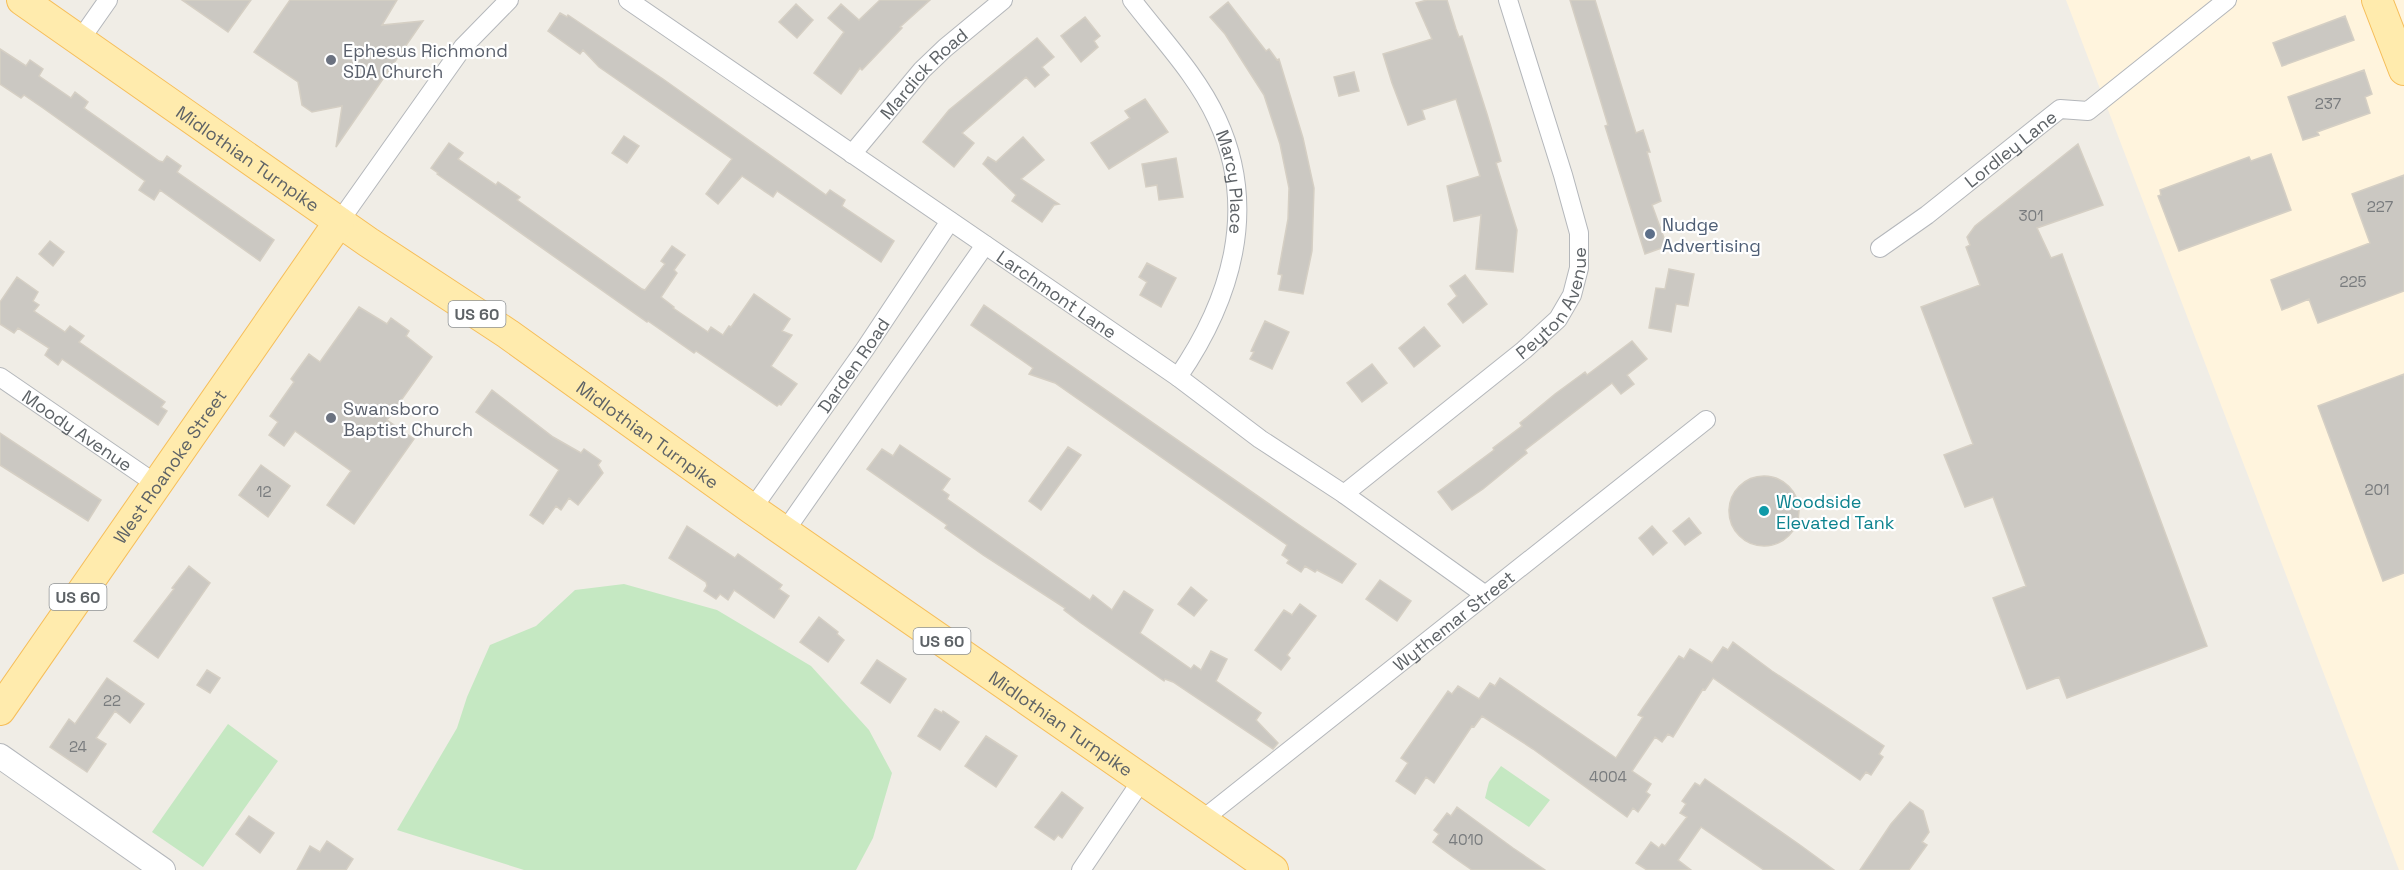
<svg xmlns="http://www.w3.org/2000/svg" width="2404" height="870" font-family="'Space Grotesk',sans-serif">
<rect width="100%" height="100%" fill="#f0ede6"/>
<path fill="#fff4dd" d="M2066,0h338v870h-5z"/>
<path fill="#c5e8c2" d="M624,584l93,26 94,56 58,64 23,43 -19,65 -17,32h-332l-127,-40 60,-102 10,-31 23,-52 46,-19 39,-36z
M228,724l50,37 -75,106 -51,-35z
M1501,766l49,34 -21,27 -44,-29 4,-16z"/>
<path fill="#cbc8c2" stroke="#d5cfc4" stroke-width="1.5" d="M182,0h69l-23,32z
M290,0h107l-15,25 41,-4 -87,126 6,-41 -30,6 -10,-7 -4,-23 -44,-30z
M880,0h50l-30,27 2,1 -40,42 -2,-2 -19,26 -27,-21 30,-41 -16,-14 13,-14 18,16z
M1427,0h20l9,29 3,8 3,-1 25,78 14,47 -5,2 21,67 -4,42 -37,-3 5,-54 -27,6 -7,-35 33,-10 -24,-77 -34,11 3,9 -17,6 -16,-42 -9,-29 49,-15 -16,-36z
M1570,0h25l41,133 7,-3 7,22h-3l14,49 -9,4 15,41 -22,8 -40,-128 3,-1z
M1228,2l38,49 3,-2 8,11 2,-1 24,79 11,50 -2,63 -9,43 -24,-4 3,-15 -4,-1 10,-55 1,-31 -9,-44 -16,-49 -39,-61 -15,-17z
M796,4l17,16 -16,18 -18,-16z
M560,13l7,4 1,-2 95,64 163,116 4,-5 15,10 -3,6 52,35 -13,21 -104,-71 -4,6 -31,-21 -24,28 -12,-10 26,-35 -133,-92 -16,-17 -3,4 -32,-23z
M2345,16l9,24 -72,26 -9,-23z
M1085,17l15,19 -6,5 4,6 -17,15 -20,-26z
M1037,38l17,19 -12,10 7,8 -14,12 -9,-10 -64,56 12,10 -20,24 -31,-25 26,-32z
M0,49l26,17 4,-6 13,9 -4,7 32,22 4,-6 13,10 -4,6 75,53 4,1 4,-6 14,10 -4,6 97,68 -14,21 -100,-71 -6,10 -15,-10 6,-9 -102,-73 -19,-13 -3,3 -21,-14z
M2364,70l8,24 -7,3 5,16 -53,19 2,3 -16,5 -15,-43z
M1354,72l5,19 -20,5 -5,-19z
M1145,99l23,33 -59,37 -18,-26 39,-25 -5,-7z
M624,136l15,10 -12,17 -15,-10z
M1023,137l21,23 -23,19 38,25 -5,1 -12,17 -30,-21 4,-6 -33,-31 5,-7 8,5z
M449,143l14,10 -5,6 38,26 2,-3 22,15 -3,3 125,89 3,1 20,-26 -4,-3 11,-15 13,9 -11,15 3,3 -16,24 13,10 -1,1 35,24 3,-5 12,8 6,-9 2,1 23,-33 36,25 -8,12 10,4 -21,31 26,18 -16,21 -2,-1 -2,2 -75,-51 -6,-4 -2,2 -46,-32 -1,1 -210,-148 1,-1 -7,-5z
M2078,144l25,61 -66,23 14,30 11,-4 145,392 -140,52 -8,-21 -32,12 -34,-91 33,-12 -33,-89 -28,10 -21,-52 29,-11 -52,-137 59,-22 -14,-38 4,-2 -3,-8 8,-11z
M2271,154l20,56 -112,41 -21,-55 3,-1 -1,-5 89,-33 2,4z
M1176,158l7,39 -24,3 -2,-15 -11,2 -4,-23z
M2404,175v116l-86,32 -9,-24 -27,11 -11,-30 99,-37 -18,-49z
M50,241l14,11 -11,14 -14,-12z
M1147,263l29,15 -15,29 -21,-12 7,-13 -8,-5z
M1669,269l25,5 -6,32 -12,-2 -5,28 -22,-4 7,-40 9,1z
M1465,275l22,29 -24,19 -15,-19 9,-8 -7,-10z
M17,277l21,15 -5,9 6,4 -5,6 31,21 5,-6 14,10 -5,6 86,60 -4,5 6,4 -9,14 -96,-66 -4,6 -13,-10 4,-7 -31,-20 -4,5 -14,-9v-22z
M984,305l308,215 64,44 -14,19 -25,-13 -2,2 -10,-6 -4,6 -14,-9 2,-3 -7,-5 5,-10 -232,-162 -26,-9 4,-6 -62,-43z
M359,307l28,17 4,-6 18,13 -3,5 26,21 -45,63 27,19 -60,85 -27,-19 24,-34 -56,-40 -11,15 -15,-11 9,-13 -8,-6 24,-34 -3,-3 18,-25 11,8z
M1265,321l24,11 -17,37 -22,-10 4,-7 -3,-1z
M1424,327l16,19 -26,21 -15,-19z
M1632,341l15,18 -20,16 7,9 -13,10 -9,-11 -87,67 2,3 -44,36 -31,21 -14,-18 56,-42 -1,-2 29,-22 -2,-3 35,-29 30,-22 2,3z
M1372,364l15,19 -25,19 -15,-19z
M2404,374v199l-21,8 -65,-175z
M492,390l61,47 28,16 3,-4 17,12 -3,4 5,8 -25,32 -9,-7 -8,12 -5,-4 -13,18 -13,-9 29,-45 -83,-58z
M0,433l101,67 -13,21 -88,-56z
M900,445l50,34 -8,11 7,5 -2,4 143,101 3,-5 19,15 12,-19 29,19 -13,23 51,36 3,-4 7,5 10,-19 16,8 -11,22 45,32 -5,7 22,23 -5,6 -100,-67 -8,-3 -1,2 -83,-58 -17,-13 1,-2 -82,-53 -38,-27 2,-3 -80,-56 15,-20 11,7z
M1068,447l13,8 -40,55 -12,-9z
M261,465l29,21 -22,31 -29,-22z
M1729 511a35 35 0 1 1 70 0a35 35 0 1 1-70 0Z
M1689,518l12,15 -16,12 -12,-14z
M687,526l48,32 3,-4 44,31 -3,4 10,7 -15,22 -40,-28 -6,10 -8,-6 -4,5 -12,-8 3,-5 -1,-4 -37,-24z
M1652,526l15,17 -14,12 -14,-17z
M189,566l21,17 -52,75 -24,-17 40,-52 -2,-1z
M1380,580l31,21 -14,20 -31,-22z
M1191,587l16,13 -13,16 -16,-12z
M1300,604l16,12 -29,39 3,3 -9,12 -26,-20 29,-40 8,5z
M819,617l19,15 -1,2 7,6 -16,22 -28,-20z
M1733,642l39,29 112,75 -5,8 4,3 -12,18 -5,-3 -6,8 -147,-102 -8,12 -2,-1 -30,48 -5,-3 -6,8 -7,-5 -23,34 19,13 -5,8 4,3 -12,17 -5,-4 -6,9 -94,-68 -51,-33 -8,11 -2,-1 -38,57 -8,-6 -11,17 -19,-13 12,-18 -7,-5 47,-67 4,3 6,-8 21,13 11,-16 5,3 5,-8 116,80 27,-41 -5,-2 41,-59 5,3 6,-10 22,14 11,-16 5,3z
M877,660l29,19 -16,24 -29,-20z
M207,670l13,8 -10,15 -13,-8z
M107,678l37,26 -14,19 -15,-12 -19,27 10,6 -19,28 -37,-25 19,-28 6,5z
M935,709l7,4 1,-2 16,11 -19,28 -22,-14z
M986,736l31,20 -21,31 -31,-21z
M1705,779l95,66 34,25h-70l-63,-43 -23,33 13,10h-44l-11,-7 15,-21 8,6 3,-4 3,2 22,-29 -7,-4 6,-9 -4,-3 13,-18 5,3z
M1062,792l21,16 -21,30 -4,-3 -4,5 -19,-13z
M1910,802l13,9 6,21 -7,10 5,3 -18,25h-49l31,-46z
M1457,807l56,41 32,22h-73l-19,-13 -20,-15 6,-8 -5,-4 13,-17 4,3z
M249,816l25,17 -14,20 -24,-19z
M327,841l26,18 -7,11h-49l13,-24 10,6z"/>
<g fill="none" stroke-linecap="round" stroke-linejoin="round">
<g stroke="#b4b7bb" stroke-width="20">
<g id="minor">
<path id="s1" d="M628,0l550,377 82,62 84,55 140,100"/>
<path id="s2" d="M1132,0c29,38 65,75 85,119 42,90 14,181 -39,258"/>
<path d="M80,40l28,-40"/>
<path id="s3" d="M852,154l70,-84 23,-22 58,-48"/>
<path d="M339,222l124,-175 46,-47"/>
<path id="s4" d="M1880,248l47,-33 133,-106 28,2 139,-111"/>
<path id="s5" d="M0,377l156,107"/>
<path id="s6" d="M1344,494l180,-144 34,-31 14,-24 7,-27v-35l-16,-58 -55,-175"/>
<path id="s7" d="M752,509l113,-160 85,-128"/>
<path d="M785,531l200,-286"/>
<path id="s8" d="M1202,820l504,-400"/>
<path d="M1081,870l61,-90"/>
</g>
</g>
<g stroke="#b4b7bb" stroke-width="26">
<path id="tertiary" d="M0,756l163,114"/>
</g>
<g stroke="#f6be5a" stroke-width="32">
<g id="primary">
<path id="s9" d="M22,0l346,242 140,92 244,175 521,361"/>
<path d="M2377,0l27,70"/>
<path id="s10" d="M0,710l339,-488"/>
</g>
</g>
<use href="#minor" stroke="#fff" stroke-width="18"/>
<use href="#tertiary" stroke="#fff" stroke-width="24"/>
<use href="#primary" stroke="#ffebad" stroke-width="30"/>
</g>
<g fill="#6b7280" stroke="#fff" stroke-width="2">
<circle cx="331" cy="60" r="6"/>
<circle cx="331" cy="418" r="6"/>
</g>
<circle fill="#5c6f8a" stroke="#fff" stroke-width="2" cx="1650" cy="234" r="6"/>
<circle fill="#0f9aa8" stroke="#fff" stroke-width="2" cx="1764" cy="511" r="6"/>
<g text-anchor="middle" dominant-baseline="central" stroke-width="4.5" stroke-linejoin="round" paint-order="stroke">
<g font-size="15" fill="#797c7e">
<text x="2328" y="103">237</text>
<text x="2380" y="206">227</text>
<text x="2031" y="215">301</text>
<text x="2353" y="281">225</text>
<text x="2377" y="489">201</text>
<text x="264" y="491">12</text>
<text x="112" y="700">22</text>
<text x="78" y="746">24</text>
<text x="1608" y="776">4004</text>
<text x="1466" y="839">4010</text>
</g>
<g fill="#fff" stroke="#8e9295" stroke-width="1.5">
<rect x="448.5" y="301" width="57" height="26" rx="4.5"/>
<rect x="49.5" y="584" width="57" height="26" rx="4.5"/>
<rect x="913.5" y="628" width="57" height="26" rx="4.5"/>
</g>
<g font-size="16" font-weight="bold" fill="#5e6367">
<text x="477" y="314">US 60</text>
<text x="78" y="597">US 60</text>
<text x="942" y="641">US 60</text>
</g>
<g font-size="18" fill="#5b616d" stroke="#fff" text-anchor="start">
<text x="343" y="50">Ephesus Richmond<tspan x="343" dy="21">SDA Church</tspan></text>
<text x="343" y="408">Swansboro<tspan x="343" dy="21">Baptist Church</tspan></text>
</g>
<g font-size="18" fill="#5e6367" stroke="#fff">
<text stroke="none"><textPath href="#s3" startOffset="108">Mardick Road</textPath></text>
<text stroke="none"><textPath href="#s4" startOffset="164">Lordley Lane</textPath></text>
<text stroke="none"><textPath href="#s9" startOffset="276">Midlothian Turnpike</textPath></text>
<text stroke="none"><textPath href="#s2" startOffset="212">Marcy Place</textPath></text>
<text stroke="none"><textPath href="#s1" startOffset="520">Larchmont Lane</textPath></text>
<text stroke="none"><textPath href="#s6" startOffset="288">Peyton Avenue</textPath></text>
<text stroke="none"><textPath href="#s7" startOffset="176">Darden Road</textPath></text>
<text stroke="none"><textPath href="#s5" startOffset="94">Moody Avenue</textPath></text>
<text stroke="none"><textPath href="#s9" startOffset="762">Midlothian Turnpike</textPath></text>
<text stroke="none"><textPath href="#s10" startOffset="297">West Roanoke Street</textPath></text>
<text stroke="none"><textPath href="#s8" startOffset="321">Wythemar Street</textPath></text>
<text stroke="none"><textPath href="#s9" startOffset="1266">Midlothian Turnpike</textPath></text>
</g>
<g font-size="18" fill="#4e5e75" stroke="#fff" text-anchor="start">
<text x="1662" y="224">Nudge<tspan x="1662" dy="21">Advertising</tspan></text>
</g>
<g font-size="18" fill="#0d838f" stroke="#fff" text-anchor="start">
<text x="1776" y="501">Woodside<tspan x="1776" dy="21">Elevated Tank</tspan></text>
</g>
</g>
</svg>
